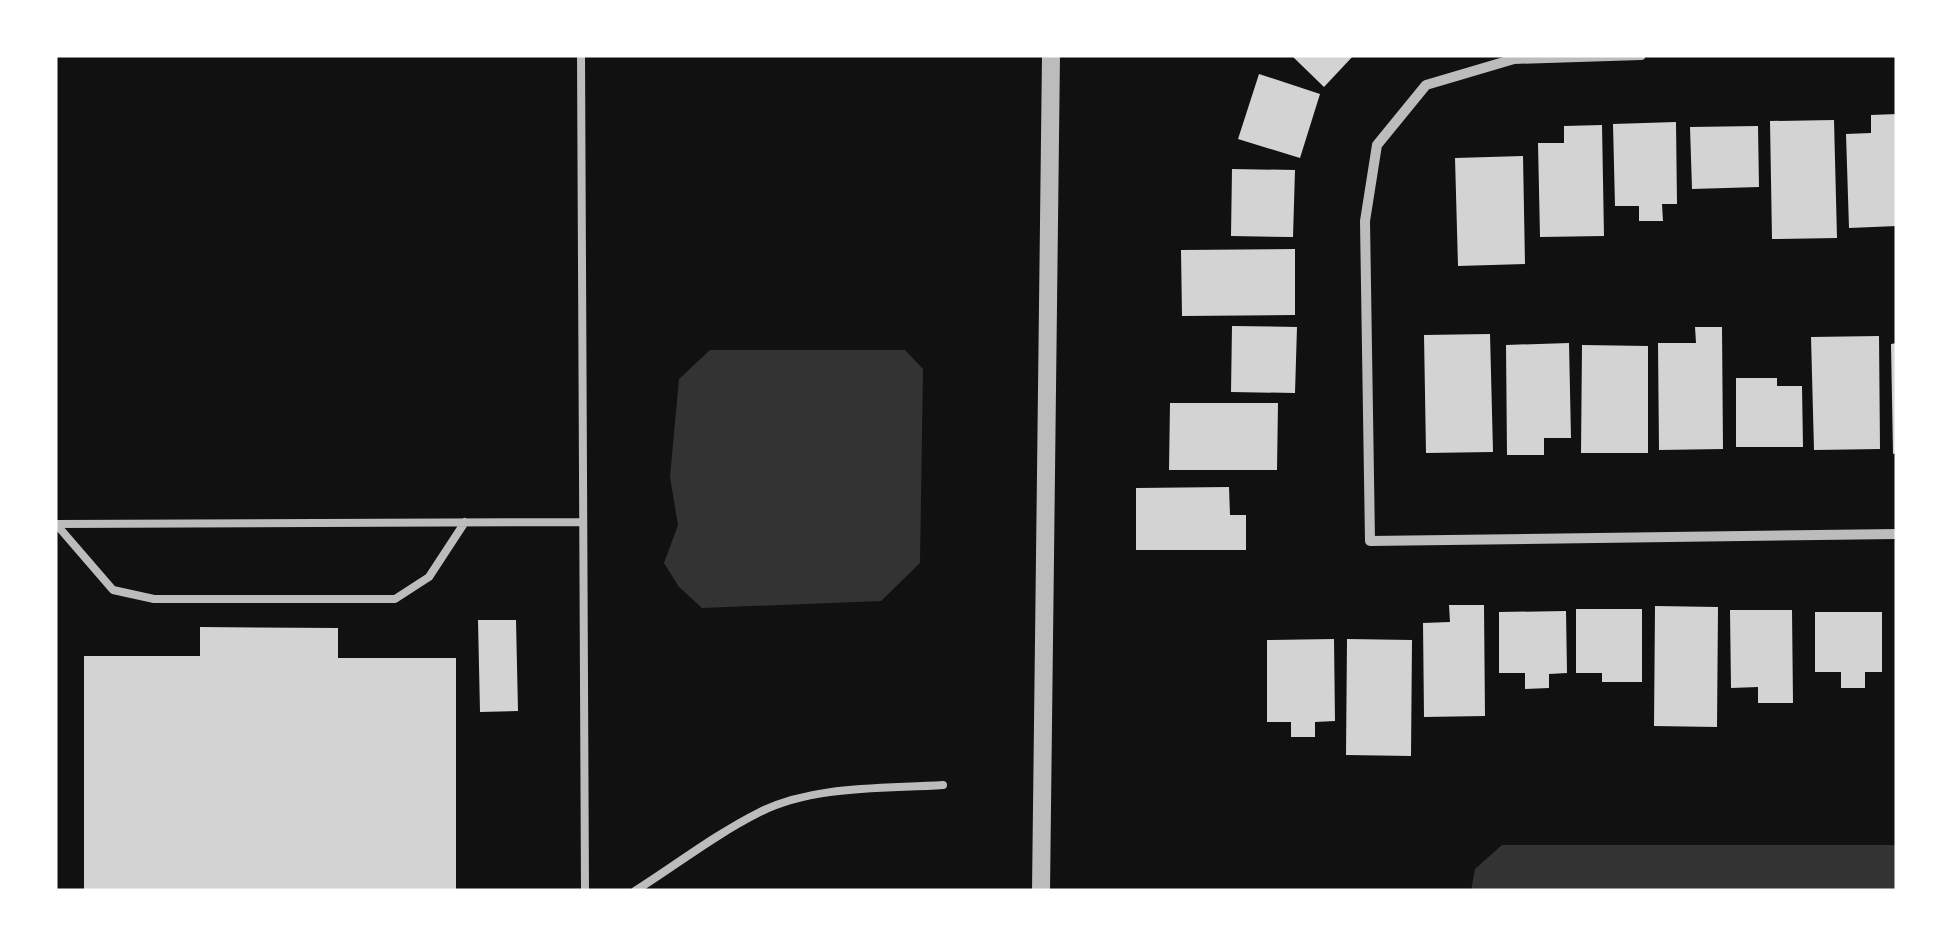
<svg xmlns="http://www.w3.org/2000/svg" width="1952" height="946" font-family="'Alegreya Sans',sans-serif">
<rect width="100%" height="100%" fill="#111"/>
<path fill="#333" d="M710,350h195l18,19 -3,194 -39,38 -179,7 -23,-21 -15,-24 14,-38 -8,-48 9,-98z
M1502,845h395v46h-426l4,-22z"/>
<path fill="#d3d3d3" d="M1291,55h63l-30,32z
M1259,74l61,20 -20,64 -62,-19z
M1897,114v112l-48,2 -3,-94 25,-1v-18z
M1834,120l3,118 -65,1 -2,-118z
M1676,122l1,82h-15l1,17h-24v-15h-24l-2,-82z
M1602,125l2,111 -64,1 -2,-94h26v-17z
M1758,126l1,61 -67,2 -2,-62z
M1523,156l2,108 -67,2 -3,-108z
M1232,169l63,1 -2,67 -62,-1z
M1295,249v66l-113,1 -1,-66z
M1232,326l65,1 -2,66 -64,-1z
M1695,327h27l1,122 -64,1 -1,-107h38z
M1490,334l3,118 -67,1 -2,-118z
M1879,336l1,113 -66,1 -3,-113z
M1569,343l2,95h-27v17h-37l-1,-110z
M1897,343v110l-4,1 -2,-110z
M1582,345l66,1v107h-67z
M1736,378h41v8h25l1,61h-67z
M1170,403h108l-1,67h-108z
M1229,487l1,28h16v35h-110v-62z
M1449,605h35l1,111 -61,1 -1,-94 27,-1z
M1655,606l63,1 -1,120 -63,-1z
M1576,609h66v73h-40v-9h-26z
M1730,610h62l1,93h-35v-16l-27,1z
M1566,611l1,62 -18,1v14l-24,1v-16h-26v-61z
M1815,612h67v60h-17v16h-24v-16h-26z
M478,620h38l2,91 -38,1z
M200,627l138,1v30h118v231h-372v-233h116z
M1334,639l1,82 -20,1v15h-24v-15h-24v-82z
M1347,639l65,1 -1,116 -65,-1z"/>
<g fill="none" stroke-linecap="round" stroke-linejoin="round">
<path stroke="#bcbcbc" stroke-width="8" d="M581,55l4,836
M55,524l528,-2
M56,524l57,66 41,9h241l34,-22 36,-55
M635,891c41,-26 81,-57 125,-79 54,-27 124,-23 183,-27"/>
<path stroke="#bcbcbc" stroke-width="10" d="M1641,55l-127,4 -88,26 -49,60 -12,76 5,320 527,-7"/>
<path stroke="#bcbcbc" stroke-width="18" d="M1041,891l10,-836"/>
</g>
<rect width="1952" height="946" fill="none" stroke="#ffffff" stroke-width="115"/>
</svg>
